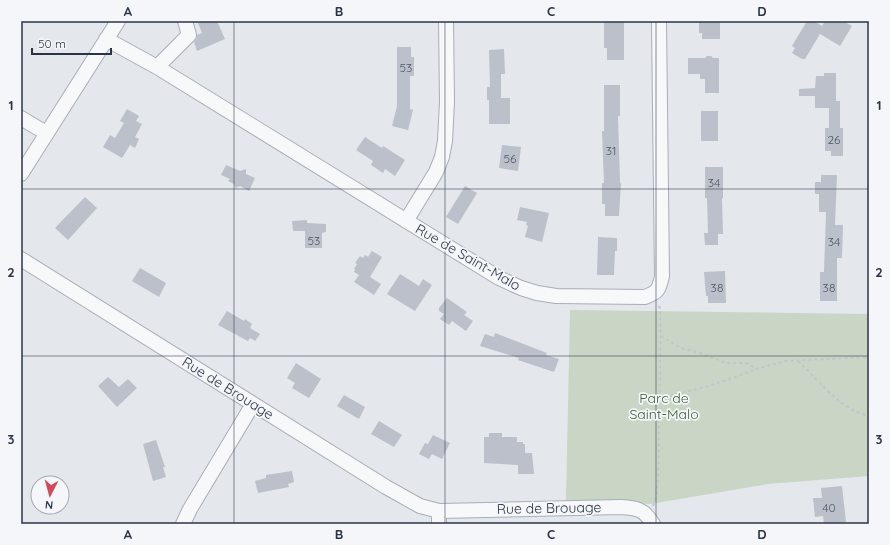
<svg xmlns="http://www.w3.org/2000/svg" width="890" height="545" font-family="Quicksand,sans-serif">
<rect width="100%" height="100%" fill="#e4e7ec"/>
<path fill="#c9d6c5" d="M570,310l298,4 1,162 -101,8 -118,20 -84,-4z"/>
<path fill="#bbc0ca" d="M204,21h13l8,18 -28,12 -3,-9 3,-4v-3l5,-2 -4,-10z
M604,21h20v39h-17v-12h-3z
M699,21h21v18h-18v-6h-3z
M807,21h7l8,5 3,-5h18l9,5 -12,20 -20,-12 -15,25h-3l-10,-6 3,-5 -3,-2z
M397,47h14v10h3v19h-4v33l3,1 -5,20 -16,-4 5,-20z
M504,49l1,25h-4v24h9v26h-21v-24h-2v-13h3l-1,-37z
M707,56h4l2,2h6v35h-14v-14h-5v-5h-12v-16h17z
M824,73h12v28h4v27h3v28h-12v-5h-6v-23h4v-20h-14v-12h-16v-7l16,-1 1,-12h8z
M604,85h16v31h-2l2,67h1l-2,33h-14v-12h-3v-21h2l-2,-52h2z
M127,109l12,7 -3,5 6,3 -7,13 4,2 -4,9 -5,-3 -8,13 -19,-11 7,-12 5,3 9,-15 -4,-2z
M701,111h17v30h-17z
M365,137l17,11 1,-2 22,14 -10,16 -10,-7 -2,4 -12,-8 2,-4 -17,-11z
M502,145l19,2 -3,24 -19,-3z
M226,165l14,6 6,-2v5l9,4 -6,13 -9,-5 -5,2 -1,-4 -6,-3 2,-2 -9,-4z
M705,167h18v31h-1l1,36h-5v11h-13l-1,-12h4l-1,-35h-2z
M821,175h16l-2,50h8l-1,33h-5v43h-17v-29h4l2,-60h-7v-18h-4v-12h6z
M465,186l12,7 -19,31 -12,-7z
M85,197l12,11 -29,32 -13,-12z
M520,207l29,6 -7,29 -17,-5 3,-11 -2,-1 1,-3 -10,-2z
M307,220v3l19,1v8l-4,1v15h-17v-17h-12l-1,-10z
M598,237l19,1v13h-2l-1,24h-17z
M372,251l10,6 -12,20 11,7 -7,11 -20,-13 5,-7 -5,-3 1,-2 -1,-1 3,-5 -2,-1 5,-7 3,2 2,-3 3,2z
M140,268l26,15 -7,14 -27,-16z
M725,271l1,32h-18v-7h-2l-2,-24z
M400,274l19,12 4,-7 9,6 -17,26 -28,-17z
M447,298l20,14 -3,3 9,6 -7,10 -14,-10 -3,4 -9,-6 4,-5 -5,-3v-3z
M227,311l17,10 1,-2 7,5 -2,4 10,6 -5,7 -5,-3 -2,3 -30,-16z
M495,333l52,20 -1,2 13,4 -5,13 -36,-12 1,-2 -39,-12 5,-12 9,3z
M296,363l25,16 -12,19 -17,-10 3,-5 -8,-5z
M108,377l11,10 9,-8 9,9 -20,19 -19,-21z
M344,395l21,12 -6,12 -22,-13z
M379,421l23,14 -8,12 -23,-13z
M489,433h13v4h15v5h6v2h2v9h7l2,21h-16v-9l-34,-2v-26h5z
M433,435l17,8 -8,16 -10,-5 -3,5 -10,-5 6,-11 3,1z
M156,440l9,27h-2l3,10 -13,4 -10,-37z
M292,471l2,11 -6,2 1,3 -31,6 -3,-12 11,-3v-3z
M842,486l4,36 -22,2 -1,-8 -8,1 -2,-19h9l-1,-10z"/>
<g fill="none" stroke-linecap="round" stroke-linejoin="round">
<g stroke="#a9aeb7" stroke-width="16">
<path id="minor" d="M106,39l51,28 342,211 22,10 16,5 19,3 89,1c13,-5 14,-7 17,-21l-3,-255
M157,67l32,-32 -4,-14
M21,118l25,15
M21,174l97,-153
M406,221l30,-49 6,-15 3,-16 2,-39 -1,-81
M21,259l365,228 34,19 19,5 182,-4c16,1 23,2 32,17
M439,511v13
M183,524l7,-15 63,-105"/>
</g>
<path stroke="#c2c5cb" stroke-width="2" stroke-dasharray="3 3" stroke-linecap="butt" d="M661,336l20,12 19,5 26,10h20l11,6 28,-8 84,-4
M798,361c22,20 41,48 71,55
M659,399l53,-14 45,-16
M653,506c7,-16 5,-48 6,-66 0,-44 2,-88 1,-132l-2,-4"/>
<use href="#minor" stroke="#f7f8fa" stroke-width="14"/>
</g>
<path fill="none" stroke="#2b3445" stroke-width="1" stroke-opacity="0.55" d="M234,21v503M445,21v503M656,21v503M21,189h848M21,356h848"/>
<g text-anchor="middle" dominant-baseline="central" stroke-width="3.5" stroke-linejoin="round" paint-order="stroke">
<g font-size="12" fill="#4f5766">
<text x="406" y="67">53</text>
<text x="834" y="139">26</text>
<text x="611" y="150">31</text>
<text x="510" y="158">56</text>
<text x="714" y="182">34</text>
<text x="314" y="240">53</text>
<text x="834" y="241">34</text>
<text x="717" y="287">38</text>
<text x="829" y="287">38</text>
<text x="829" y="507">40</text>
</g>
<g font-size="14" fill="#2b3445" stroke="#f4f6f9">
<text transform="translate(468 257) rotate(30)">Rue de Saint-Malo</text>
<text transform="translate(228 388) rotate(32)">Rue de Brouage</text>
<text transform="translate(549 508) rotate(-1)">Rue de Brouage</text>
</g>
<g font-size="14" fill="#3f6138" stroke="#f4f6f9">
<text x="664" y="398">Parc de<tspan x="664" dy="16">Saint-Malo</tspan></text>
</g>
</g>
<rect width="890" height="545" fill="none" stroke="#f4f6f9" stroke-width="44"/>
<g transform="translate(50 495) rotate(186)"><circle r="19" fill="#f4f6f9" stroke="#a4a8b1"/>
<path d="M0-3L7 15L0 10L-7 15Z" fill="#d1495b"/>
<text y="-6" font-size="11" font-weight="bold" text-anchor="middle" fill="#2b3445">N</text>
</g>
<path d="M32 48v6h79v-6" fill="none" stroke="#2b3445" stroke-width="2"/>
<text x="38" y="48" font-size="12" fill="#2b3445" stroke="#f4f6f9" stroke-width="3" paint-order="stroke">50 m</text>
<rect x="22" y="22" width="846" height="501" fill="none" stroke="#2b3445" stroke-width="1.5"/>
<g font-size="13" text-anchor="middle" font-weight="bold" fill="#2b3445">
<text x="128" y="16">A</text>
<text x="339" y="16">B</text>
<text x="551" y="16">C</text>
<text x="762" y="16">D</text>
<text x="11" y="110">1</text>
<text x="879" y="110">1</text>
<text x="11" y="277">2</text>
<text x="879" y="277">2</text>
<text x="11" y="444">3</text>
<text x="879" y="444">3</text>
<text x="128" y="539">A</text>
<text x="339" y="539">B</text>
<text x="551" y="539">C</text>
<text x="762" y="539">D</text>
</g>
</svg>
